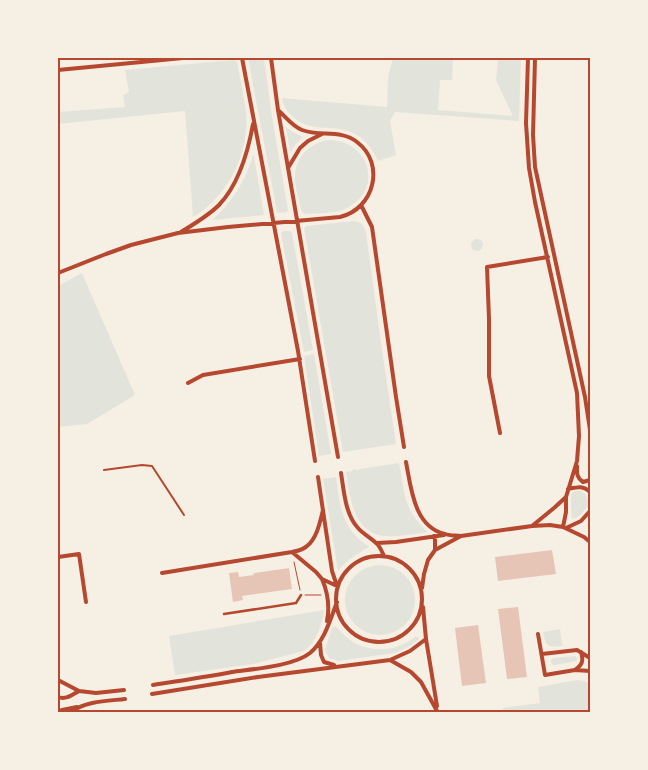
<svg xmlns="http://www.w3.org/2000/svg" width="648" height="770" font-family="Quicksand,sans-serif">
<rect width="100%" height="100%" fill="#f6efe4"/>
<path fill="#e2e4dc" d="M248,58h16l8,59 16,93 -1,2 -8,1 -2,-1z
M393,58h60l-1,22h-12l-2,30 75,6 -17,-36 2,-22h23l-2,63 -124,-9 -5,9 6,34 -18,6c-6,-12 -13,-23 -25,-28 -22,-10 -43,1 -62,-18 -5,-5 -8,-10 -9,-17l105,9 1,-30z
M234,60l3,2c3,16 7,33 9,50 4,41 -18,84 -53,105l-8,-106 -127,13v-12l67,-5 -2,-12 6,-3 -4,-22z
M286,127l7,5 10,5 -7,7 -6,8z
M330,140c38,1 54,47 19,67 -11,7 -32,6 -45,7l-3,-4c-2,-11 -7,-25 -6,-36 2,-19 16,-32 35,-34z
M253,156h1l10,59 -52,5c20,-17 33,-39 41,-64z
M354,221c7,1 10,4 12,11l15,111 15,101 -53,8 -39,-224 3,-2z
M284,231h6l2,2 21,117 -9,2 -23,-118 1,-2z
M471 245a6 6 0 1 1 12 0a6 6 0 1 1-12 0Z
M82,273l53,122 -48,29 -29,3v-141z
M314,354l17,100 -12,2 -15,-100z
M399,463c6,30 4,47 29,69 -14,2 -29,5 -43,4 -32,-2 -35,-40 -39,-64l7,-1v-2l5,1 2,-1z
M336,477c3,20 4,41 18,57 4,5 10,9 15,13 -12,7 -22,13 -31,24l-15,-92z
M575,491h6l5,4 4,9 -12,13 -6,2 -1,-11v-14z
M345 600a35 35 0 1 1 70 0a35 35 0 1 1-70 0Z
M324,610c-2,14 -7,32 -20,41l-51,13 -78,11 -6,-39z
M335,626c5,4 9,10 15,14 21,14 47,12 66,-4l3,2 -1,2 -8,6 -15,7 -57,8 -9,-3 -4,-8 7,-22z
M560,629l2,17c-15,1 -16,1 -19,-14z
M575,656l2,2v2l-1,1 -21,4h-2l-2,-3v-2l3,-2z
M577,680l8,1 5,3v28h-87v-4l37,-5 -2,-16z"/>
<path fill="#e6c5b7" d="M552,550l4,24 -58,7 -3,-24z
M289,568l3,21 -50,7 1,4 -10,2 -4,-29 9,-1 1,5 15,-2 -1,-1 2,-1z
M518,607l9,70 -20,2 -9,-70z
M478,625l8,58 -24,3 -7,-58z"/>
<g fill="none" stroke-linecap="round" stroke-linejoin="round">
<path stroke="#b5482f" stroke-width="1" d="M294,562l6,28
M305,595h16"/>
<path stroke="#b5482f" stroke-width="2" d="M104,470l38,-5 10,1 32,49"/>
<path stroke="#b5482f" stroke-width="2.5" d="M224,614l72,-11 5,-8"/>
<path stroke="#b5482f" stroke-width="4" d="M242,58l56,293 17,110
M271,58l7,52 60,347
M528,58l-2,65 3,45 6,34 42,191 2,43 -2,25 -11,36 -12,11 -22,18
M535,58l-2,77 2,32 50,230 5,33
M58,68v2l125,-12
M288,168l12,-20 8,-7 14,-7
M361,205l11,22 24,170 8,50
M181,232c13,-8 27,-16 38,-27 20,-21 29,-53 34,-81
M58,273l48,-19 25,-9 47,-12 50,-6 112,-10c34,-8 46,-53 17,-75 -16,-13 -37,-5 -55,-12 -10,-4 -16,-13 -24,-20
M188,383l15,-8 97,-16
M500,433l-11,-57v-57l-2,-52 61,-10
M406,462c5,26 8,65 39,72 5,2 11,1 16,2
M577,466c0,7 -1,11 6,16l7,-2
M341,473c3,18 4,41 17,55 5,6 12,9 18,15 4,3 6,9 8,13
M318,477l14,94 5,15
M568,489c9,-2 15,-4 22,3
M563,527l3,-15v-15
M566,528l15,-7 9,-10
M434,536l1,4v10
M377,543l19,-1 48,-7
M292,552l24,20 6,7 15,7
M336 599a43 43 0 1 1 86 0a43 43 0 1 1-86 0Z
M58,557l21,-3 7,48
M162,573l130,-21c5,-1 11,-2 15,-6 10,-8 13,-24 16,-36
M322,579c6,14 8,27 5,42
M422,588l2,-14 4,-14 7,-10 26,-14 71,-10 18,-1 13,2 21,10 6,5
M423,607l3,32 11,67
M538,634l7,41 30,-5 15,1
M320,643l1,12 3,7 10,3
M542,654l35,-4 13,8
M390,660l20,-9 16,-12
M575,670c7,-5 9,-9 6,-18
M58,680l21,11 17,2 28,-3
M153,685c26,-4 53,-8 79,-13 21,-3 62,-6 78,-19 15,-13 20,-33 27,-51
M152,694l106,-17 132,-17 21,12 10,10 16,29
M58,697c8,3 14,-2 21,-6
M58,712l4,-2 15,-3
M71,712c15,-11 36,-11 54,-13"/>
</g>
<rect width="648" height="770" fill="none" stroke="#f6efe4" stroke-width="118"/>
<rect x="59" y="59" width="530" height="652" fill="none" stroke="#b5482f" stroke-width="2"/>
</svg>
